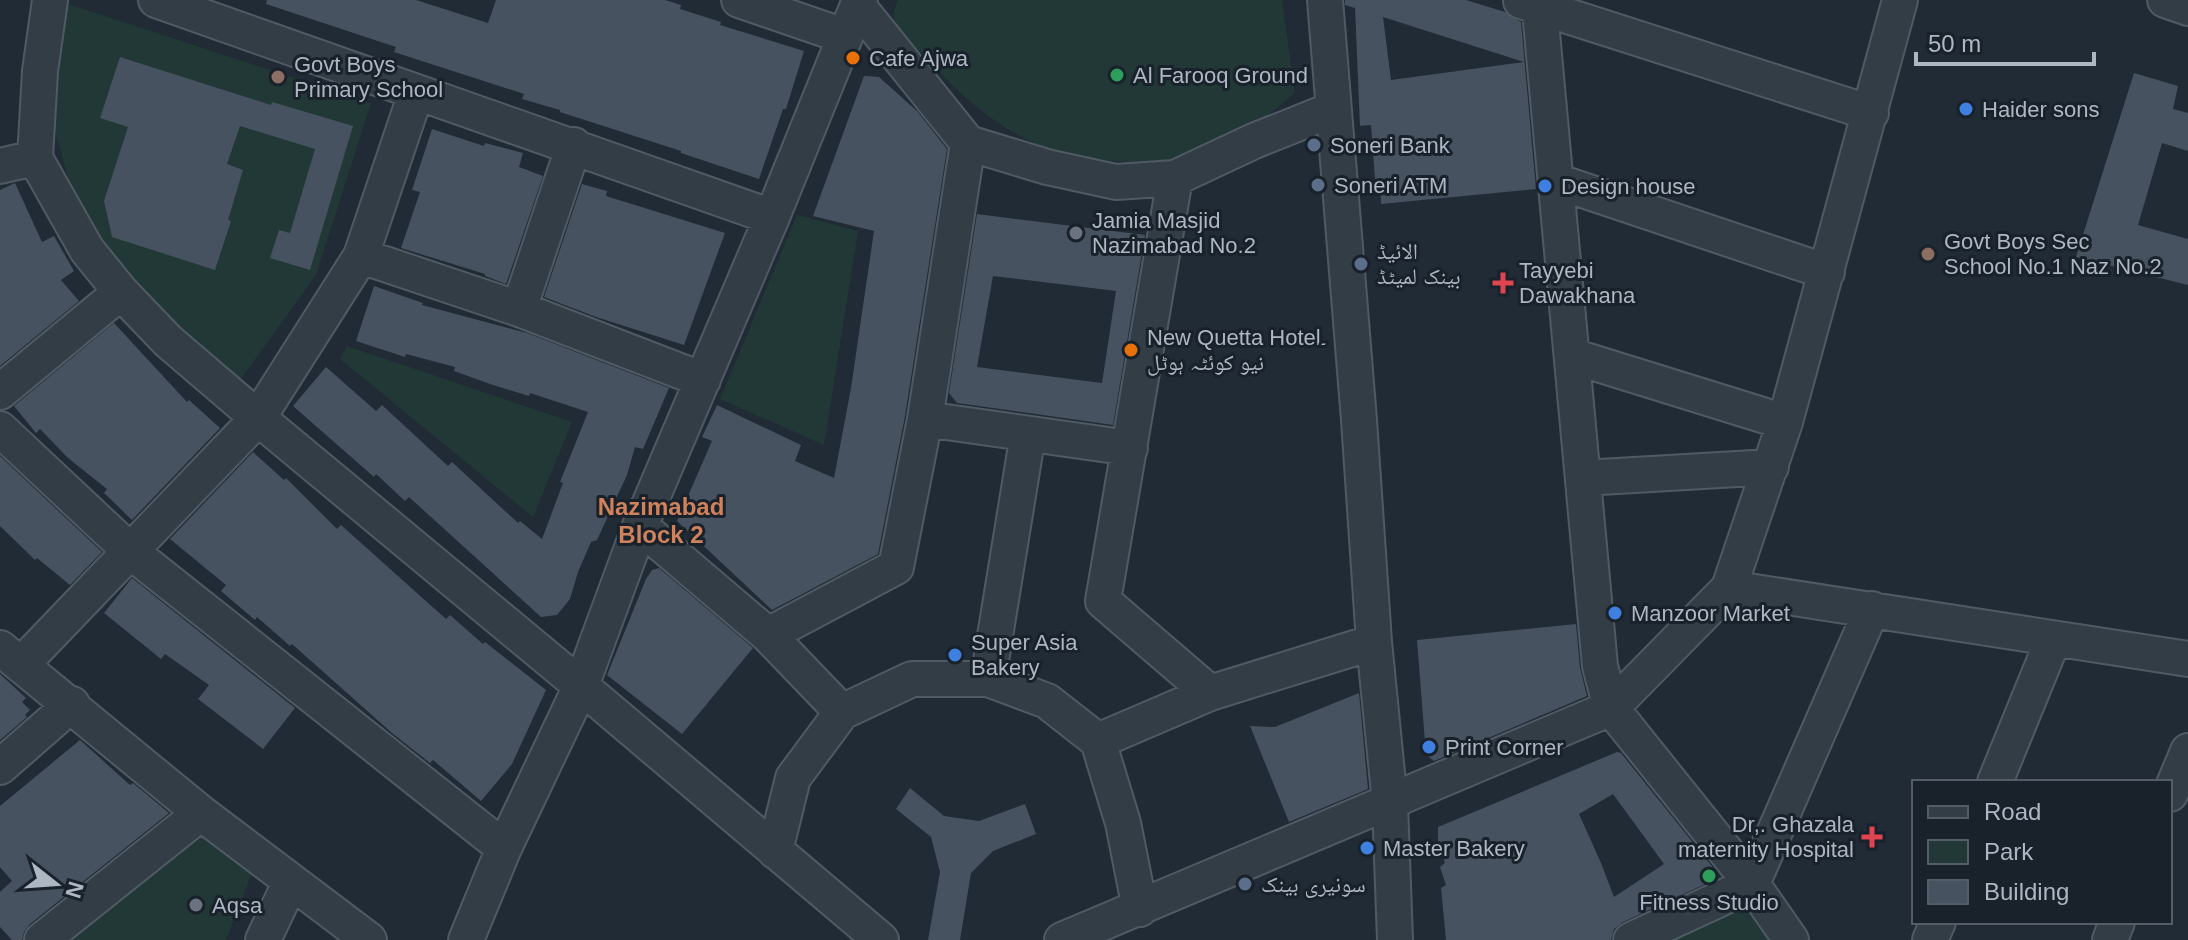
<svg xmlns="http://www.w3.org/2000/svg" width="2188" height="940" font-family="Helvetica,'Noto Naskh Arabic',sans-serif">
<rect width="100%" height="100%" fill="#202b35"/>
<path fill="#223837" d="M898,0h384l13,93c-21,18 -55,46 -80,56 -53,21 -138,16 -189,-10 -53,-26 -93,-73 -132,-116v-13z
M62,2l309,101 -55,172 -78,108 -113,-109 -30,-46 -27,-51 -17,-60z
M797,215l61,16 -34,214 -104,-46z
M347,346l225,76 -39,95 -193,-158z
M197,832l55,41 -26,67h-170z
M1748,902l28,38h-108z"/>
<path fill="#46525f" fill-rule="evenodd" d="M267,0h149l72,23 8,-23h169l16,5 -1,4 41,13 -1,3 84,26 -18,58h-3l-24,70 -78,-26v-2l-121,-39v-2l-38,-11 2,-5 -130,-42 2,-5 -130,-43z
M1345,0h121l39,12 16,10 15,167 -155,15v-7l-5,-4 -5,-68 -11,1 -5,-118 -10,-3zM1383,17l141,45 -133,18z
M120,57l151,48 1,-3 81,24 -43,144 -40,-12 9,-28 11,3 25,-84 -75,-23 -13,38 16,6 -15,50 3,1 -16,49 -103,-33 -8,-36 24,-74 -28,-9z
M2134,73l44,13 -5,23 15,4v38l-26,-8 -24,82 50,14v46l-112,-28z
M864,76l15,1 38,34 30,38 -42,267 -27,138 -106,56 -95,-89 35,-80 -10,-4 15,-32 84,40 -6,16 39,17 17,-90 23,-157 -61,-15z
M432,129l52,17 1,-3 38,10 -4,14 24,9 -37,108 -21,-8v-2l-84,-26 19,-56 -8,-2z
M15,183l27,59 12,-6 20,35 -13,9 18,21 -79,65v-176z
M582,184l25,7 -1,5 119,37 -41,112 -88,-28 -52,-20z
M977,214l168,21 -32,190 -156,-22 -8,-10zM993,276l123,15 -14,92 -125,-16z
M374,286l49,17 -1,2 105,28 142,55 -26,61 -8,-2 -8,28 -30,65 -6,2 -13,30 -8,27 -13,16 -16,2 -132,-120 -4,4 -29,-27 -2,3 -81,-71 33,-39 50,44 6,-6 66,61 4,-4 66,61 2,-2 22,18 21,-56 -3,-1 28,-70 -58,-19 -1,3 -36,-11 -39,-14 1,-4 -49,-13 -1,3 -49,-16z
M114,323l73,79 2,-2 31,28 -88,92 -28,-27 3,-4 -39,-31 -28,-29 -4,4 -22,-27z
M253,452l31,28 2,-2 51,51 4,-4 105,94 4,-4 33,29 2,-2 61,48 -34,74 -31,37 -48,-41 -3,3 -38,-30 -100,-89 -2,2 -33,-29 -2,3 -34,-29 5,-6 -56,-46z
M0,456l102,96 -32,33 -33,-27 -2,2 -35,-34z
M659,568l94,80 -71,86 -75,-59 39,-96 6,-9z
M132,578l163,130 -32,41 -65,-50 11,-14 -44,-31 -4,5 -57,-46z
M1576,624l4,44 7,28 -153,65 -8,-6 -9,-115z
M0,674l26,24 -4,4 8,8 -5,5 2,2 -27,23z
M1359,693l9,96 -79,33 -39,-96 25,1z
M80,740l50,45 3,-2 36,30 -139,111 -6,8 -2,8h-10l-12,-13v-35l12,-11 -12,-14v-61z
M1617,752l4,1 94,117 -1,10 -91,42 -9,7 -3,11h-165l-5,-52 5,-3 -6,-18 5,-4 -7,-21v-15zM1613,794l51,70 -50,33 -13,-34 -22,-49z
M910,788l34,28 35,5 46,-17 11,30 -43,17 -22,22 -11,67h-32l12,-68 -9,-35 -35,-28z"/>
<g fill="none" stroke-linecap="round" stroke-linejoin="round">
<g stroke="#505a64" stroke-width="38">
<path id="minor" d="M50,0l-10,71 -5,87 52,92 34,42 47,49 90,77 323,268 300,254
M156,0c205,73 411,143 616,217
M739,0l105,36
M1325,0l34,420 15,222 16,161 5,137
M1539,0l61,666 11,42 141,176 39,56
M2165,0l23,8
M1521,1l350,112
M858,6l110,137 79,24 69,15 59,-4 79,-37 80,-32
M0,166l35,-8
M1175,178l-72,423 107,92
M1556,181l271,91
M361,256l158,53 184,71
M519,309l55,-164
M1572,356l213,66
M0,392l121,-100
M925,419l205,29
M0,429l130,122 374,297
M1583,478l188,-11
M640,526l128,109 74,77
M1729,588l459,71
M768,635l128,-68 29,-148 43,-276
M0,648l201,165 168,127
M21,665l237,-247 103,-162 55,-163
M988,679l40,-245
M1098,741l112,-48 164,-51
M0,767l72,-63
M1995,782l58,-142
M2170,794l18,-43
M775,851l18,-73 49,-66 70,-33h76l59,22 51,40 25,82 17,86
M42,940l159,-127
M263,940l28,-59
M466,940l38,-92 77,-162 59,-160 132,-309 88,-217
M1062,940l549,-232 118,-120 56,-166 115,-422
M1631,940l121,-56 120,-275
M1930,940l8,-18
M2110,940l7,-18"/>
</g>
<use href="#minor" stroke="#333d46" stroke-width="34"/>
</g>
<g fill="#e8710a" stroke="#19212a" stroke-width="3">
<circle cx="853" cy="58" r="8"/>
<circle cx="1131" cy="350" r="8"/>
</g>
<g fill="#2e9e5b" stroke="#19212a" stroke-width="3">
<circle cx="1117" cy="75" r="8"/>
<circle cx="1709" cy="876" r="8"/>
</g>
<g fill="#8d6e63" stroke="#19212a" stroke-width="3">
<circle cx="278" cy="77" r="8"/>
<circle cx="1928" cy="254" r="8"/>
</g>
<g fill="#3f7fe0" stroke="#19212a" stroke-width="3">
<circle cx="1966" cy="109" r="8"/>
<circle cx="1545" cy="186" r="8"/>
<circle cx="1615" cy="613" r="8"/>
<circle cx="955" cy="655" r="8"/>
<circle cx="1429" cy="747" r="8"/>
<circle cx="1367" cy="848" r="8"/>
</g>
<g fill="#5c6f8a" stroke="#19212a" stroke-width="3">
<circle cx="1314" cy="145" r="8"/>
<circle cx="1318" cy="185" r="8"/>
<circle cx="1361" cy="264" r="8"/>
<circle cx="1245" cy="884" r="8"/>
</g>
<g fill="#6b7280" stroke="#19212a" stroke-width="3">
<circle cx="1076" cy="233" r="8"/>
<circle cx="196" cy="905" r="8"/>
</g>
<g fill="#e0444e" stroke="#19212a" stroke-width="3">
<path d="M1499 271h8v8h8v8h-8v8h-8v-8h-8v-8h8z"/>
<path d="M1868 825h8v8h8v8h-8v8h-8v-8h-8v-8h8z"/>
</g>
<g text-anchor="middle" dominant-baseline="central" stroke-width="6" stroke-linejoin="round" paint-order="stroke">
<g font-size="22" fill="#adb7c3" stroke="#19212a" text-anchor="start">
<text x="869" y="58">Cafe Ajwa</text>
<text x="294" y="64">Govt Boys<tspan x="294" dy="25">Primary School</tspan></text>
<text x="1133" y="75">Al Farooq Ground</text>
<text x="1982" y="109">Haider sons</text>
<text x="1330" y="145">Soneri Bank</text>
<text x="1334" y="185">Soneri ATM</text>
<text x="1561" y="186">Design house</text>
<text x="1092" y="220">Jamia Masjid<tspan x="1092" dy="25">Nazimabad No.2</tspan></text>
<text x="1944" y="241">Govt Boys Sec<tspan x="1944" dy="25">School No.1 Naz No.2</tspan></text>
<text x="1377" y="251">الائیڈ<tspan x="1377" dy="25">بینک لمیٹڈ</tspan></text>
<text x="1519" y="270">Tayyebi<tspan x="1519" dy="25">Dawakhana</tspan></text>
<text x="1147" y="337">New Quetta Hotel۔<tspan x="1147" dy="25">نیو کوئٹہ ہوٹل</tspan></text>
<text x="1631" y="613">Manzoor Market</text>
<text x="971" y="642">Super Asia<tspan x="971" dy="25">Bakery</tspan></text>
<text x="1445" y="747">Print Corner</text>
<text x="1854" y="824" text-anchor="end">Dr,. Ghazala<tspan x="1854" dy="25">maternity Hospital</tspan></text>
<text x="1383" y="848">Master Bakery</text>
<text x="1261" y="884">سونیری بینک</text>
<text x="1709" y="902" text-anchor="middle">Fitness Studio</text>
<text x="212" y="905">Aqsa</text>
</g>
<g font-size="24" font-weight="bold" fill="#cf825b" stroke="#19212a">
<text x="661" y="506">Nazimabad<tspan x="661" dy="28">Block 2</tspan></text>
</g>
</g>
<rect x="1912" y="780" width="260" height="144" fill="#19212a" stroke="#545d67" stroke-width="2"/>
<rect x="1928" y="806" width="40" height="12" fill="#333d46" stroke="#545d67" stroke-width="2"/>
<text x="1984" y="820" font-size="24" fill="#adb7c3">Road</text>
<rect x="1928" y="840" width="40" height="24" fill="#223837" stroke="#545d67" stroke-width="2"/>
<text x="1984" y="860" font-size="24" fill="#adb7c3">Park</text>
<rect x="1928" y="880" width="40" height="24" fill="#46525f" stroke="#545d67" stroke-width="2"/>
<text x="1984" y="900" font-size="24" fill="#adb7c3">Building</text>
<g transform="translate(56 884) rotate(107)" stroke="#19212a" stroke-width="6" paint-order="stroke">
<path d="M0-6L14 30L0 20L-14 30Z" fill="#adb7c3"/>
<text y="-12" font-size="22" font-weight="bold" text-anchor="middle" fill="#adb7c3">N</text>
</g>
<path d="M1916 52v12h178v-12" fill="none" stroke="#adb7c3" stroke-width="4"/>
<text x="1928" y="52" font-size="24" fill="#adb7c3" stroke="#19212a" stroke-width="6" paint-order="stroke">50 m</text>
</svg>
